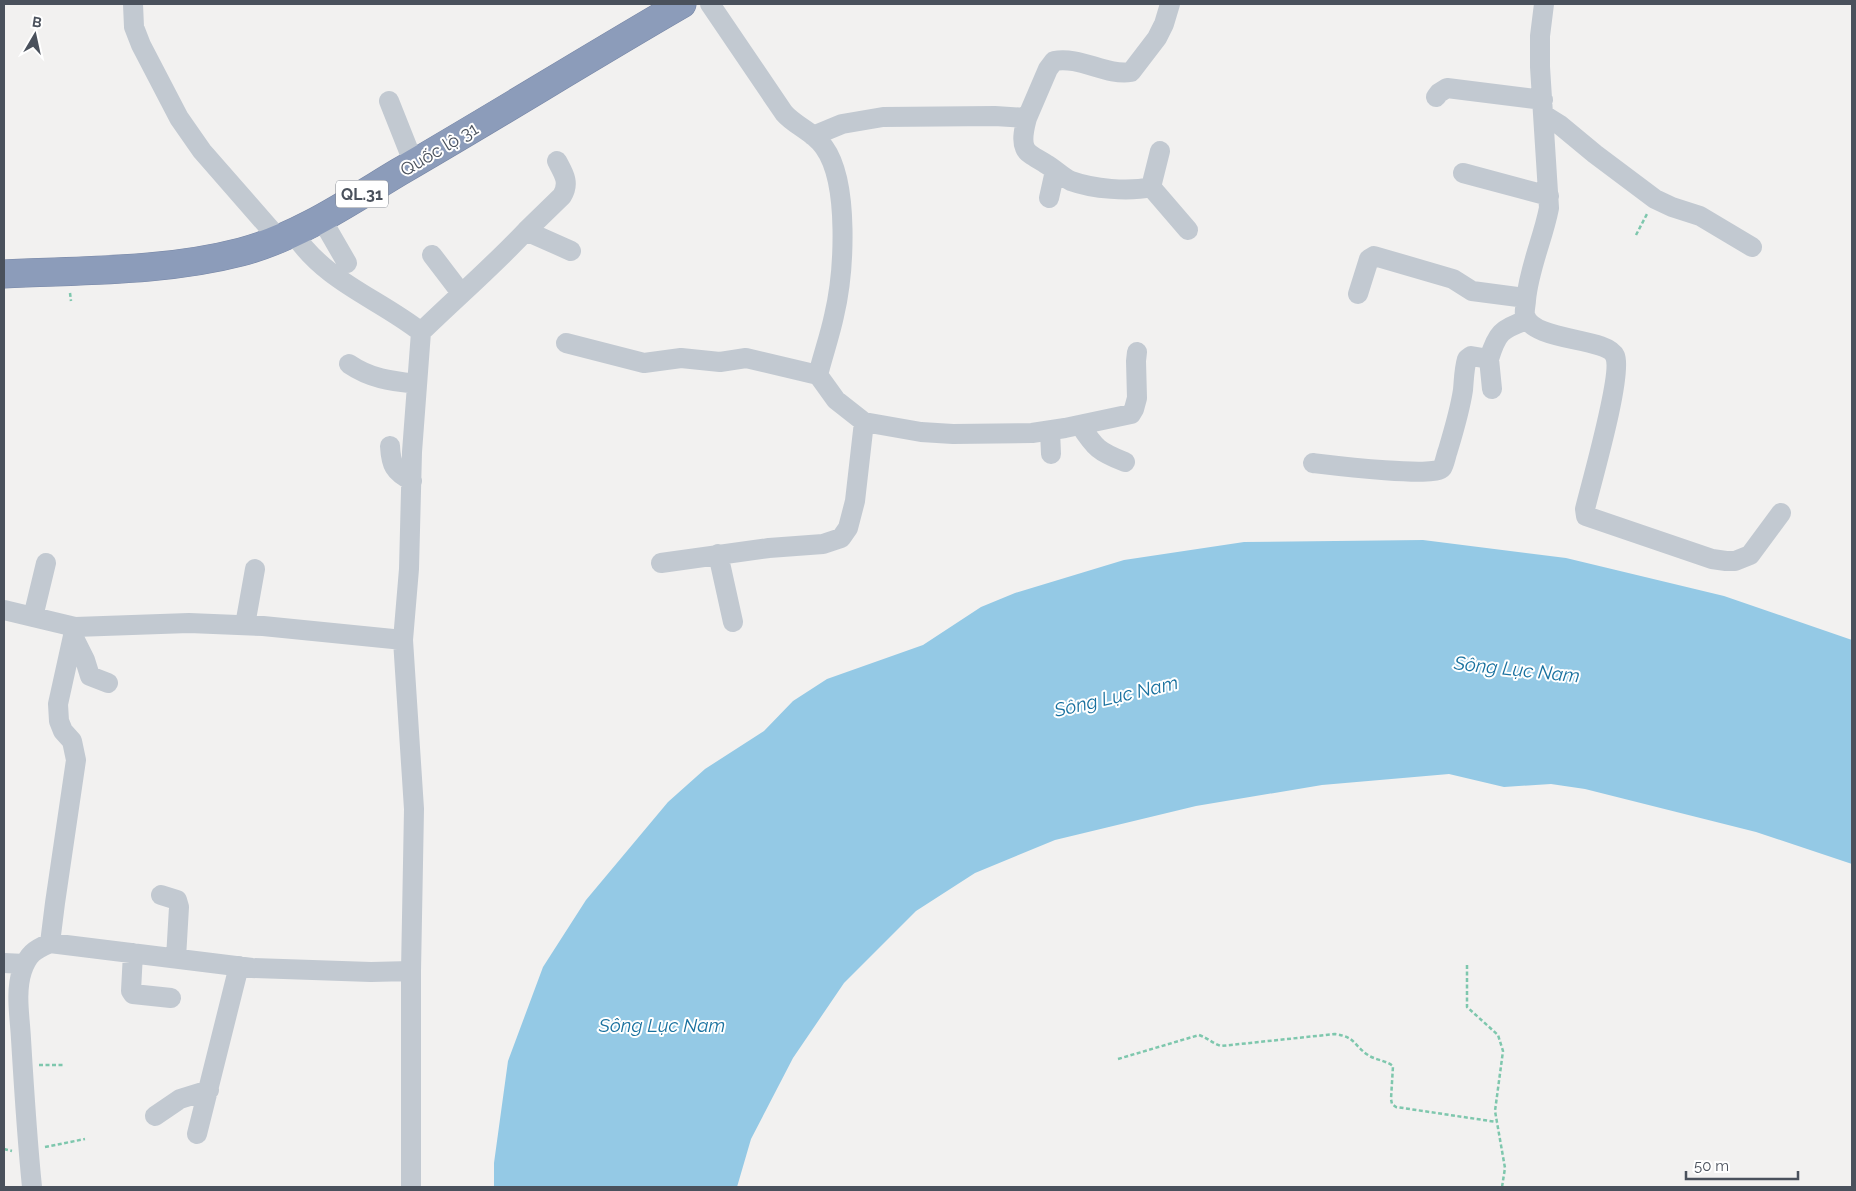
<svg xmlns="http://www.w3.org/2000/svg" width="1856" height="1191" font-family="Raleway,sans-serif">
<rect width="100%" height="100%" fill="#f2f1f0"/>
<path fill="#94c9e5" d="M1423,540l143,18 158,38 128,44v224l-96,-32 -171,-43 -34,-5 -47,3 -55,-13 -127,11 -126,21 -141,34 -80,33 -59,38 -72,72 -51,75 -42,81 -14,48h-243v-24l14,-102 35,-94 43,-67 82,-98 37,-33 59,-38 29,-30 34,-22 96,-34 58,-38 34,-14 109,-33 120,-18z"/>
<g fill="none" stroke-linecap="round" stroke-linejoin="round">
<g stroke="#7887a6" stroke-width="29">
<path id="highway" d="M4,274c78,-4 160,-2 237,-22 57,-15 108,-50 158,-80 95,-55 188,-113 283,-168"/>
</g>
<path stroke="#7ec7ad" stroke-width="2.5" stroke-dasharray="4 2.5" stroke-linecap="butt" d="M1636,235l11,-21
M70,293l1,8
M1467,965v42l31,28 5,16 -8,60 10,57 -3,19
M1118,1059l81,-24c9,3 13,8 22,11l114,-12c21,3 18,11 33,21 7,5 17,5 25,11l-2,33 1,5 4,3 101,15
M39,1065h26
M45,1147l40,-8
M4,1149l8,2"/>
<path stroke="#c2c9d1" stroke-width="20" d="M133,4l1,23 7,18 38,73 23,33 77,88
M710,4l74,109c11,13 30,19 40,34 26,36 20,127 10,169 -4,19 -11,39 -16,59l18,25 28,22 57,10 32,2 79,-1 33,-5 66,-14 3,-5 3,-11 -1,-37 1,-9
M1544,4l-4,32v31l9,141c-6,31 -20,60 -23,92 0,5 -2,10 -1,15 7,27 82,22 90,41 8,18 -24,128 -30,153l1,7 126,43 14,2h9l15,-6 31,-42
M1436,97l3,-4 8,-5 96,12
M389,101l25,63
M1544,115l16,10 35,29 60,45 17,8 28,9 52,31
M1027,118c-2,8 -6,21 -2,30 3,7 14,11 21,16 9,5 16,13 25,17 22,8 58,11 80,6l9,-36
M813,136l29,-12 41,-7 112,-1 32,2 21,-49 6,-8c26,-5 52,15 77,11l26,-34 7,-14 6,-20
M1463,173l86,23
M1151,187l37,43
M1049,198l6,-27
M321,218l26,45
M526,231l36,-35c8,-13 2,-22 -5,-35
M293,233c34,50 83,64 128,99l-9,120 -3,117 -6,71
M432,255l29,38
M1358,294l11,-35 5,-3 79,23 19,12 54,7
M421,332c35,-34 71,-65 105,-101l45,20
M566,343l78,20 37,-5 39,4 26,-4 72,17
M1489,359l3,30
M349,364c22,15 42,17 68,20
M1080,425c15,23 19,27 45,37
M1050,431l1,23
M390,446c1,19 4,26 22,35
M1313,463c17,2 122,15 129,5 3,-5 4,-13 6,-18 6,-20 12,-40 15,-60 1,-11 1,-21 4,-31l4,-3 18,3c8,-26 12,-30 38,-39
M718,554l15,68
M661,563l108,-15 54,-4 18,-6 7,-10 7,-27 9,-79
M4,610l71,17 114,-4 74,3 140,14 11,169 -3,162v216
M33,617l13,-54
M245,625l10,-56
M73,636l12,24 5,16 18,7
M161,895l16,5 2,7 -3,51
M50,943l5,-40 21,-143 -4,-19 -9,-10 -4,-10 -1,-17 17,-77
M133,953l-2,38 2,3 38,4
M4,963l21,1
M155,1116l25,-17 29,-9
M197,1134l42,-168
M32,1187c-5,-49 -8,-98 -11,-148 -1,-21 -6,-47 1,-68 6,-17 12,-21 28,-28l202,25 119,4 40,-1"/>
<use href="#highway" stroke="#8c9cba" stroke-width="28"/>
</g>
<g text-anchor="middle" dominant-baseline="central" stroke-width="4" stroke-linejoin="round" paint-order="stroke">
<rect fill="#fff" stroke="#80858d" stroke-width="1" x="336" y="180.5" width="52" height="27" rx="4"/>
<g font-size="16" font-weight="bold" fill="#4a515c">
<text x="362" y="194">QL.31</text>
</g>
<g font-size="18" fill="#4a515c" stroke="#fff">
<text transform="translate(439 149) rotate(-31)">Quốc lộ 31</text>
</g>
<g font-size="19" font-style="italic" fill="#19719f" stroke="#fff">
<text transform="translate(1517 669) rotate(6)">Sông Lục Nam</text>
<text transform="translate(1116 696) rotate(-13)">Sông Lục Nam</text>
<text x="662" y="1025">Sông Lục Nam</text>
</g>
</g>
<rect width="1856" height="1191" fill="none" stroke="#4a515c" stroke-width="10"/>
<g transform="translate(35 35) rotate(9)" stroke="#ffffff" stroke-width="4" paint-order="stroke">
<path d="M0-4L9 19L0 12L-9 19Z" fill="#4a515c"/>
<text y="-8" font-size="14" font-weight="bold" text-anchor="middle" fill="#4a515c">B</text>
</g>
<path d="M1686 1171v8h112v-8" fill="none" stroke="#4a515c" stroke-width="2.5"/>
<text x="1694" y="1171" font-size="15" fill="#4a515c" stroke="#ffffff" stroke-width="4" paint-order="stroke">50 m</text>
</svg>
